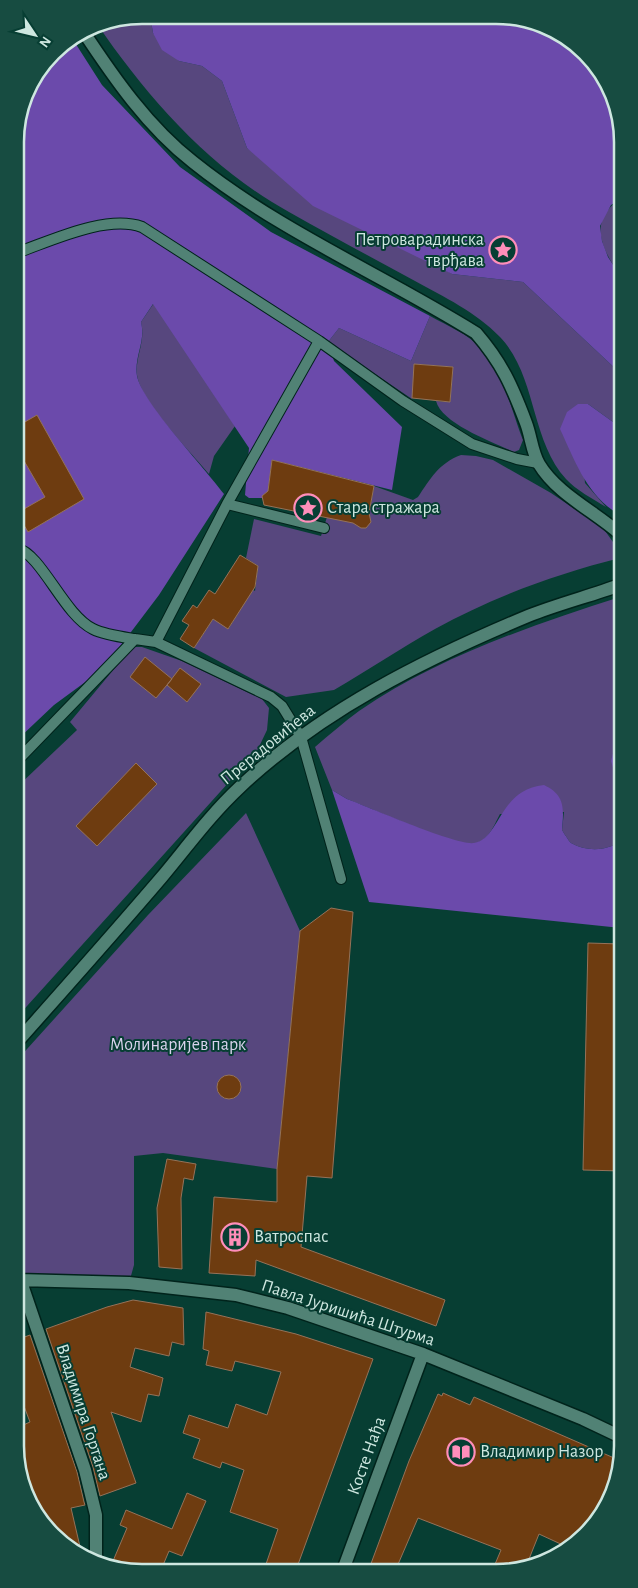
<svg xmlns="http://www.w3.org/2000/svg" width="638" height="1588" font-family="'Alegreya Sans',sans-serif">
<rect width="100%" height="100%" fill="#073e33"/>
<path fill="#57477e" d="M142,15h8l3,18 26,28 23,5 20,15 25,67 205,126 71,8 96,90 1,55 -32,-23h-10l7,79 21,24c-13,-8 -30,-17 -40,-28 -36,-40 -29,-103 -66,-142 -24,-25 -56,-40 -85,-56 -42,-23 -84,-45 -126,-69 -80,-44 -141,-114 -192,-188z
M619,200v74c-17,-25 -31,-53 0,-74z
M154,303l81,123 -21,30 -5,18c-18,-22 -68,-72 -72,-99 -2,-19 9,-33 4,-53z
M430,316c18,10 38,18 52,33 21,21 30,64 41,91l-4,10 -5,2c-21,-10 -72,-28 -78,-51l14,1 3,-35 -38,-3 -3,35 -84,-57 11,-14 72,33z
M461,455l15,1 17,4 58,33 52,35 10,14 7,16c-64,16 -127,39 -185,71 -34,19 -67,41 -101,61l-48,7 -92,-49 19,-29 16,9 9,-15 2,-31 15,9 3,-25 -12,-8 8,-39 67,17 6,-19 28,6 6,5 8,-13 5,-29 39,14 5,-3c12,-18 21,-34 43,-42z
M620,597l1,149 -7,4v21l7,3v67c-14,10 -34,11 -50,2 -3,-3 -7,-10 -9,-13l2,-18 -64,2c-6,11 -12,29 -28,30 -21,1 -101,-36 -125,-45l-15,-9 -17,-43c14,-12 29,-25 44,-36 79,-54 171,-85 261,-114z
M135,647h7l40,14 80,38 7,9 -2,22 -10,21 -239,265 -1,-229 60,-57 -7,-8 59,-71z
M246,813l54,118 -23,238 -114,-16 -29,3v109l-5,18 -110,-3 -1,-221 130,-144z"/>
<path fill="#6b4aab" d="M150,15l314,2 8,7 49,-7 65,35 33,57v91l-8,5 -11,21 2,15 6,16 11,17 1,103 -1,-5 -96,-90 -71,-8 -139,-68 -66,-58 -25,-67 -20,-15 -23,-5 -17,-11 -9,-17z
M72,38l30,47 78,82 91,65 159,84 -19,45 -72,-33 -11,14 6,19 68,66 -10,63 -120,-30 -4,31 -5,7h-14l-4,-3 4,-47 -96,-144 -12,18c5,20 -7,34 -4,54 5,26 68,92 87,118l-65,101 -56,74 -49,36 -37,35 -2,-607 13,-48 30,-38z
M578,404h10l32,23v88c-33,-19 -44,-52 -60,-86l7,-17z
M621,746v28l-7,-3 -3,-10 3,-11z
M544,785c21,10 20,23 18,45 2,3 6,10 9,13 16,9 36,8 50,-2v87l-252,-26 -37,-112 15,9c22,8 110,47 127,44 26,-4 25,-54 70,-58z"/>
<path fill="#6e3c10" stroke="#957259" d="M414,364l39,3 -3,35 -38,-4z
M37,415l47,84 -56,33 -11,-19 28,-16 -29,-50v-20z
M272,460l102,26 -5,27 2,9 -5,6h-5l-8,-5 -89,-18 -2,-9 6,-5z
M240,555l18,11 -3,21 -27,42 -15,-10 -19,29 -14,-9 9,-14 -7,-4 11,-16 4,3 12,-18 6,4z
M145,657l27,22 -16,19 -26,-21z
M180,668l21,16 -14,18 -20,-17z
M136,763l21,21 -60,62 -21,-20z
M331,908l22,4 -21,266 -25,-2 -6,71 144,53 -9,26 -180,-66 -1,16 -46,-3 5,-76 63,5v-33l23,-238z
M588,943l33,1 1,227 -39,-1z
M217 1087a12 12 0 1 1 24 0a12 12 0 1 1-24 0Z
M167,1159l29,5 -3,16 -9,-2 -3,20 1,71 -23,-2 -2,-59z
M133,1300l50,8 1,37 -12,-3 -3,14 -34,-8 -5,19 33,11 -4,18 -11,-2 -7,28 -30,-10 25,71 -36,13 -7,-29 -47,-138 61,-22z
M206,1312l90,22 77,25 -77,211h-32l14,-41 -48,-17 14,-42 -22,-8 -2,6 -27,-10 7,-19 -17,-6 6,-18 39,13 8,-24 31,11 14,-43 -46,-11 -3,10 -26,-6 3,-14 -6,-2z
M30,1335l47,137 7,30 1,3 -14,3 10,43 -29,-15 -33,-57v-52l11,-5 -11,-29v-54z
M443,1393l27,12 4,-8 147,64 -8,33 -21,36 -27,16 -26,-12 -14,35h-32l8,-19 -83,-32 -22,51h-27l40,-108 29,-67 4,2z
M187,1493l19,8 -24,55 -13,-5 -8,19 -27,1 -21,-10 14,-33 -7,-3 6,-15 46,19z"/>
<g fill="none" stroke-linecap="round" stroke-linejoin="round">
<g stroke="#00231b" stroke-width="12">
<path id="lane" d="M16,253c35,-12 90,-39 126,-26l177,114 84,60 69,43 45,15 21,4
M227,504l97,24
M17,548c25,7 47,67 76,81 12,6 29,8 42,10
M156,642l71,-138 92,-163
M17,761l118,-122 21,3 115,55 11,9 19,31 40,142"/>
</g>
<g stroke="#00231b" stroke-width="15">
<path id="street" d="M83,31c31,47 65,96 110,131 86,69 190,113 283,171 26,30 36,53 50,90 5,13 6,29 13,41 18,30 55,47 81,70
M20,1279l65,191 11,45v44
M19,1280l110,3 107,12 52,13 135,46 160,65 40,19
M343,1570l80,-216"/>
</g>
<g stroke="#00231b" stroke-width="15">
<path id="secondary" d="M18,1041c48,-54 96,-108 143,-163 26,-31 49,-63 79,-91 82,-77 185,-128 288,-171 30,-12 62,-20 92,-31"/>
</g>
<use href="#lane" stroke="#518275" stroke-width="10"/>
<use href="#street" stroke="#518275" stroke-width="12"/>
<use href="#secondary" stroke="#518275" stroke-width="12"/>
</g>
<defs>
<g id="sight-ring" transform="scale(1.4375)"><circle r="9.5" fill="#073e33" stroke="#ff8eba" stroke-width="1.5"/><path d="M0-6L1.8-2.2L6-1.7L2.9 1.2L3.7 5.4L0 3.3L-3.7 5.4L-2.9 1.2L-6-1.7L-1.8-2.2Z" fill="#ff8eba"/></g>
<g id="building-ring" transform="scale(1.4375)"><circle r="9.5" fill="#073e33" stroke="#ff8eba" stroke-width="1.5"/><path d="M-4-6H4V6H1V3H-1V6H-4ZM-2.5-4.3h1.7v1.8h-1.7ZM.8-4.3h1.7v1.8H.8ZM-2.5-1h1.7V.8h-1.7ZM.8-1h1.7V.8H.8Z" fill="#ff8eba"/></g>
<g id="library-ring" transform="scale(1.4375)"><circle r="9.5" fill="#073e33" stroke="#ff8eba" stroke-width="1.5"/><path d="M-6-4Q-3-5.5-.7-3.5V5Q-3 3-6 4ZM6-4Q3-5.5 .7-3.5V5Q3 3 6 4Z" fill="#ff8eba"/></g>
</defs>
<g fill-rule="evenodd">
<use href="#sight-ring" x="503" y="250"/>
<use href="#sight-ring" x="308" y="508"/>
<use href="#building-ring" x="235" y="1237"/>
<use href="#library-ring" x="461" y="1452"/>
</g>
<g text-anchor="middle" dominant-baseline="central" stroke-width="4" stroke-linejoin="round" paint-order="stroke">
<g font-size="18" fill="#cee7e0" stroke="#073e33" text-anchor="start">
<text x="484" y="240" text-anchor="end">Петроварадинска<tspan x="484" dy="21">тврђава</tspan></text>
<text x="327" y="508">Стара стражара</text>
<text x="254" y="1237">Ватроспас</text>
<text x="480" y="1452">Владимир Назор</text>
</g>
<g font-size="18" fill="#cee7e0" stroke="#073e33">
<text transform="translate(268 745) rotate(-39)">Прерадовићева</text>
<text transform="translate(348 1313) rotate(18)">Павла Јуришића Штурма</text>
<text transform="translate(83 1412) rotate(72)">Владимира Гортана</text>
<text transform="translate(367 1456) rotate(-70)">Косте Нађа</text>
</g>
<g font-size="18" fill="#d8d2ec" stroke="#073e33">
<text x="178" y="1045">Молинаријев парк</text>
</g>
</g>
<path d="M0 0H638V1588H0ZM142 24H496A118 118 0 0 1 614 142V1446A118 118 0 0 1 496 1564H142A118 118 0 0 1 24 1446V142A118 118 0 0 1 142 24Z" fill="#174c41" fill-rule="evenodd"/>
<path fill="none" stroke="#cee7e0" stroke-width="2.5" d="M142 24H496A118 118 0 0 1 614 142V1446A118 118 0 0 1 496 1564H142A118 118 0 0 1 24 1446V142A118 118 0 0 1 142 24Z"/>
<g transform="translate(35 35) rotate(125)" stroke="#073e33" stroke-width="4" paint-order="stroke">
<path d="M0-4L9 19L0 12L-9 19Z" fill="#cee7e0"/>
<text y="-8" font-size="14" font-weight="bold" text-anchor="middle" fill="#cee7e0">N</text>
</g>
</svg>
